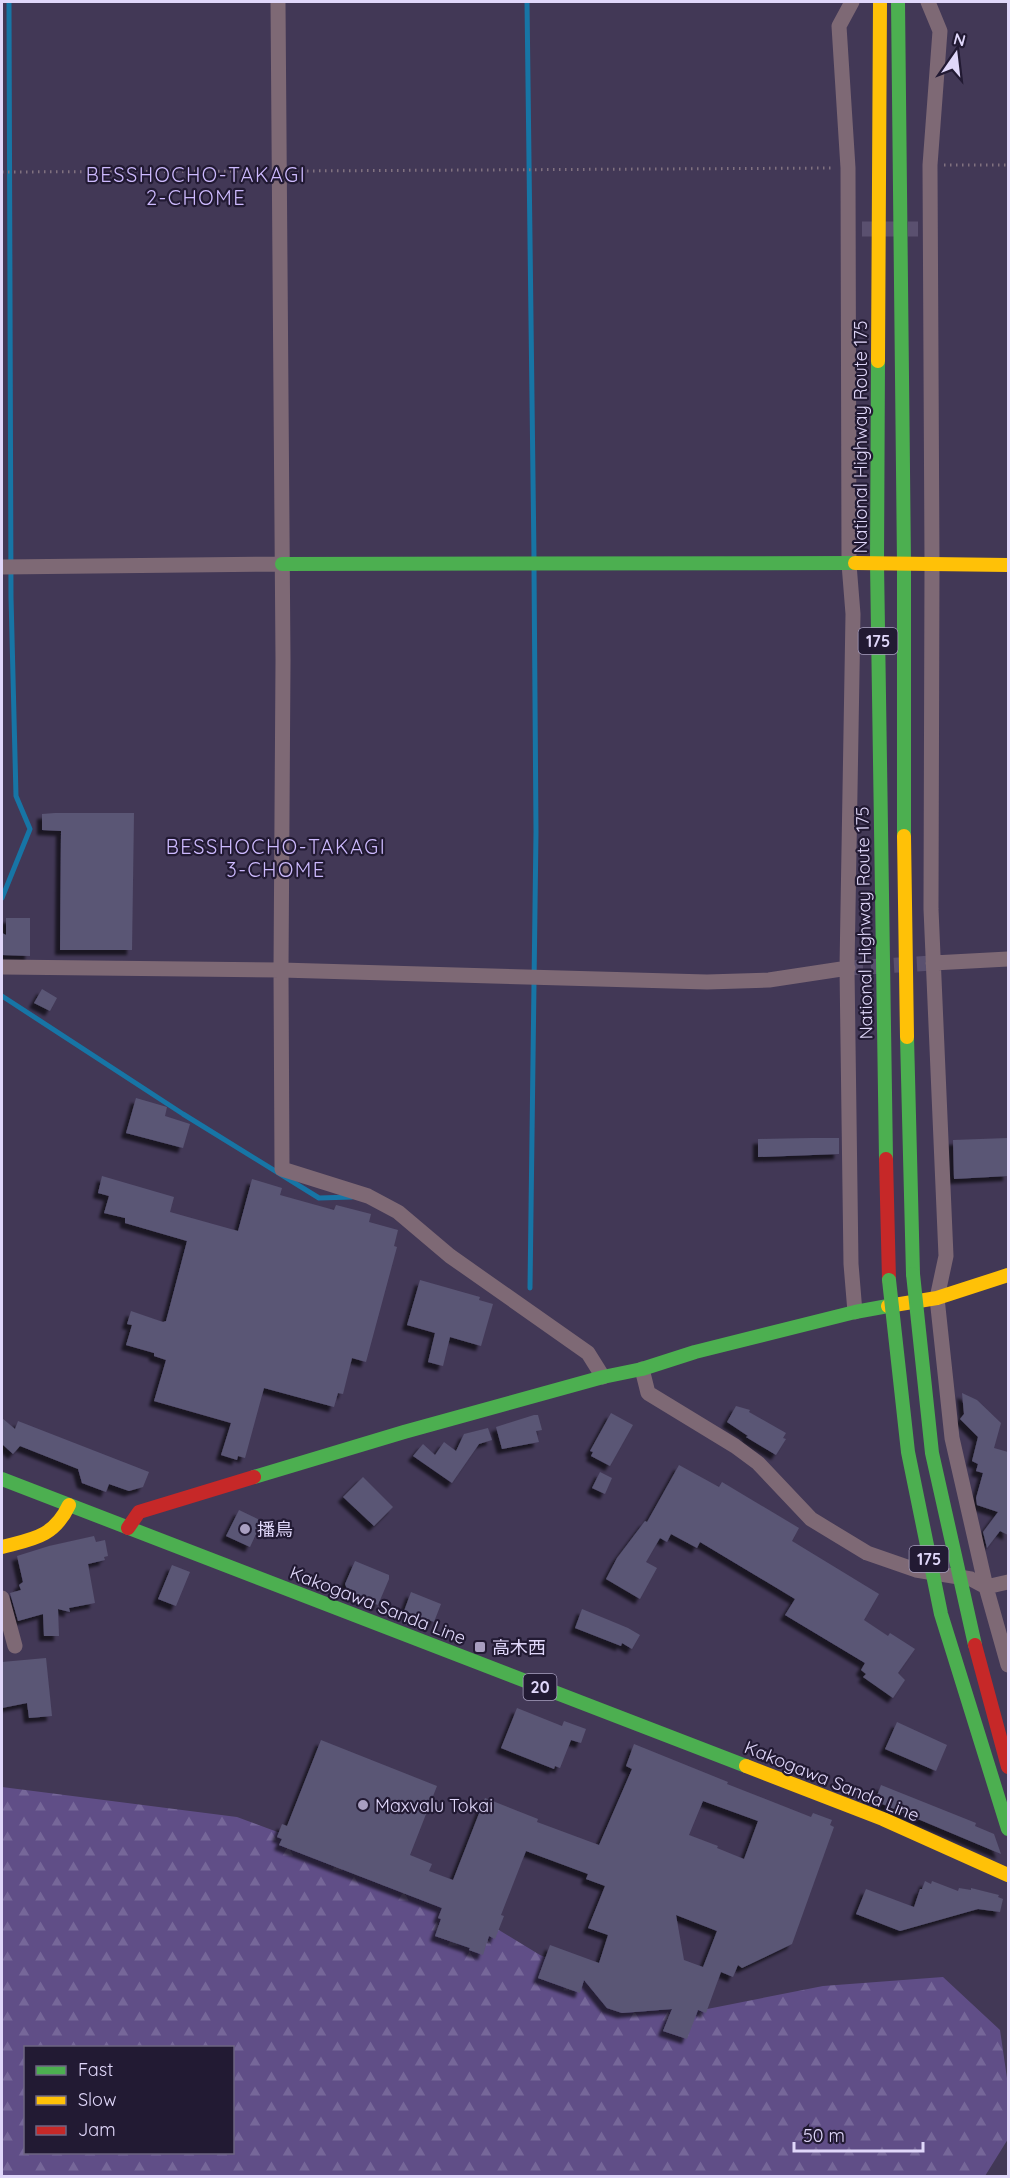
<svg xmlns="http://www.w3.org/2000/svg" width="1010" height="2178" font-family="Quicksand,'Noto Sans JP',sans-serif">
<defs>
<pattern id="forest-firs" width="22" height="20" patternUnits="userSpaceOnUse" patternTransform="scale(1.5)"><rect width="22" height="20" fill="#604e87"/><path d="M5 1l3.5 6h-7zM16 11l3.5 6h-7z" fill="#766799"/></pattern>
<filter id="shadow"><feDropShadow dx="-5" dy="5" stdDeviation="1.5" flood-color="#0009"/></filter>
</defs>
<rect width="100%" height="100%" fill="#423856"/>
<path fill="url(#forest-firs)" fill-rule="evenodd" d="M2,1787l235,30 194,72 109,66 142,59 141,-28 120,-9 57,53 8,55v54l-23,37h-983zM26,2048h206v104h-206z"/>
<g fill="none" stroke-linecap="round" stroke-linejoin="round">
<path stroke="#1775a5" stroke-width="5" d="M527,2l7,555
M2,898l28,-69 -14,-33 -5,-199 -2,-595
M2,996l181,118 136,84 33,-1
M530,1288l6,-456 -2,-265"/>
</g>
<path fill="#5a5675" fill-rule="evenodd" filter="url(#shadow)" d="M55,813h79l-2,137h-72l1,-119 -19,-1v-16z
M6,918h24v38l-28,-1v-22l4,2z
M42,989l15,9 -7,13 -16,-8z
M136,1098l31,9 -2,9 25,8 -7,24 -57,-15z
M812,1138h27v16l-81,3v-18z
M1008,1138v38l-54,3 -1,-39z
M102,1176l72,21 -4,15 68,19 14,-52 30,9 -2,7 54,15 2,-5 35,9 -2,8 29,8 -4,16 3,1 -31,115 -14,-4 -9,36 -5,-1 -4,14 -70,-19 -19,70 -7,-2 -1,4 -16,-5 10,-32 -77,-22 12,-41 -12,-4v-3l-28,-8 6,-20 -5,-1 4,-13 32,11 3,-1 21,-80 -62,-18v-5l-21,-5 5,-17 -11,-3z
M420,1280l60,17 -1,3 14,4 -12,42 -31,-9 -7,29 -15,-4 7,-29 -28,-8z
M962,1393l15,7 24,23 -7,25 14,4v83l-8,-4 -13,17 -4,-16 15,-20 -21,-7 -1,-7 7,-25 -7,-2 2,-7 -6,-3 6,-24 -18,-18 4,-5z
M736,1406l14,4 -1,2 37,21 -3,5 3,1 -10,16 -30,-18 2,-1 -21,-14z
M611,1413l22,12 -23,41 -19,-10 2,-4 -3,-1z
M534,1415h4l4,15 -6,1 3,11 -37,7 -6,-22z
M2,1418l13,11 3,-8 131,51 -6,15 -14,4 -20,-7 -3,8 -24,-9 -4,-14 -58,-23 -7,8 -11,-10z
M488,1428l4,12 -13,4 -27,39 -39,-27 10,-12 12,11 9,-13 12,9 8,-17z
M679,1465l40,22 3,-5 77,46 -7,13 87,53 -15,26 24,16 2,-3 25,16 -17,24 7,7 -12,18 -30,-21 3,-3 -5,-4 4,-7 -80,-48 10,-16 -95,-57 -3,6 -26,-14 -4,8 -7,-4 -14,24 11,6 -17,31 -34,-20 11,-21 28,-37 2,1z
M600,1472l12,6 -7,16 -13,-6z
M363,1477l30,30 -19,19 -31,-29z
M239,1510l23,11 -12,26 -24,-11z
M94,1536l2,6 9,-2 3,16 -4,1 1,3 -17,4 7,39 -26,5 1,4 -12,-3 1,27h-15l-1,-22 -25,7 -8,-28 11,-3 -2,-5 4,-3 -6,-26 32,-10z
M355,1561l34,14v4l-11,26 -29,-11 -4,-10z
M172,1565l18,7 -14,34 -18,-7z
M411,1592l30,12 -7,18 -30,-11z
M582,1609l46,19 12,7 -8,14 -10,-6 -1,3 -46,-18z
M46,1658l6,58 -23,2 -2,-15 -25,5v-46z
M517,1708l45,18 2,-5 22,8 -5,14 -10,-3 -11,28 -5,-2 -1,3 -53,-21z
M897,1722l50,23 -11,26 -51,-22z
M321,1740l116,46 -27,69 22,9 -3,7 24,9 32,-82 53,21 -1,3 62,23 33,-76 -6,-3 8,-22 94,38 -1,2 84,33 2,-4 19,7 -2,5 4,2 -42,117 -50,24 -4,-3 -5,12 -12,-5 -15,41 -8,-3 -11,29 -24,-8 9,-22 -50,4 -15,-5 -23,-28 -4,13 -42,-15 12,-33 49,18 9,-28 -20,-7 17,-42 -19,-7 2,-5 -62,-23 -25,64 3,1 -9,23 -6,-3 -6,19 -14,-5 1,-2 -35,-12 6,-17 -3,-1 4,-10 -163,-63 3,-6 -5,-2 5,-13 5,2zM703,1801l55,20 -14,38 -27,-11 1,-2 -29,-11zM676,1915l41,16 -14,36 -19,-7z
M881,1785l95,38 -1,3 19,8 7,20 -126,-53z
M925,1881l6,3 1,-3 26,10 1,-3 12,2v-2l28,7 -1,2 5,2 -3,13 -22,-3 -78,22 -44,-17 10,-25 48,18 6,-18h2z"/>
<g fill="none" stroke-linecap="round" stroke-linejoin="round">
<path stroke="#5a506f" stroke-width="15" stroke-dasharray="15 8" stroke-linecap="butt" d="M862,229h56
M848,968l85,-5"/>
<path stroke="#80717f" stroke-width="3" stroke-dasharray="1.5 4.5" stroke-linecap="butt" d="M944,165h64
M295,171l539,-3
M2,172l262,-1"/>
<path stroke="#7e6975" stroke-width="15" d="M278,2l5,658 -2,310 1,199 86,27 30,16 52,44 138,97 15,24
M852,2l-13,24 9,142 1,396 4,50 -6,354 4,296 4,48
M928,2l12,29 -10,134 2,399 -1,345 15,347 -9,42 15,140 34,149 22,78
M2,567l280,-3
M933,963l75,-4
M2,967l279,3 426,12 62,-2 79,-12
M642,1369l6,24 87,53 23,17 53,56 56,34 49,17 55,9 15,8 22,-5
M2,1598l13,48"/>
<path stroke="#4caf50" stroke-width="14" d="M898,2l6,562v272
M878,361l-1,202 9,596
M282,564l573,-1
M907,1037l6,237
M254,1477l150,-45 199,-55 39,-8 53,-17 160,-40 33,-6
M2,1479l744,287"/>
<path stroke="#ffc107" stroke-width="14" d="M878,361l2,-359
M855,563l153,2
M904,836l3,201
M888,1306l49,-8 71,-23
M2,1547c31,-8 52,-10 67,-42
M746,1766l137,53 125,56"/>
<path stroke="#c62828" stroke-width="14" d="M886,1159l3,121
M128,1528l11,-16 115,-35"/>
<path stroke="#4caf50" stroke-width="14" d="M913,1274l19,179 43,192
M889,1280l19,172 33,162 67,215"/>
<path stroke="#c62828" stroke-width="14" d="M975,1645l33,122"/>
</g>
<g fill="#a99fc1" stroke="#221a33" stroke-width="2">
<circle cx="245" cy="1529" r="6"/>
<rect x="474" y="1641" width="12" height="12" rx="3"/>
<circle cx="363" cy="1805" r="6"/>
</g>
<g text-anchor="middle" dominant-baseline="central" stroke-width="4.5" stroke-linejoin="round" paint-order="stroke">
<g fill="#221a33" stroke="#a79ebe" stroke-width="1.5">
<rect x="858.5" y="628" width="39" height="26" rx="4.5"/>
<rect x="909.5" y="1546" width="39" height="26" rx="4.5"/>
<rect x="523.5" y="1674" width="33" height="26" rx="4.5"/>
</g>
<g font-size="16" font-weight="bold" fill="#e0d7fa">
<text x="878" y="641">175</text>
<text x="929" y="1559">175</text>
<text x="540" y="1687">20</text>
</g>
<g font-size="18" fill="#e0d7fa" stroke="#221a33">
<text transform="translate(860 437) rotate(-90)">National Highway Route 175</text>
<text transform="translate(864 923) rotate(-91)">National Highway Route 175</text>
<text transform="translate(378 1605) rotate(21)">Kakogawa Sanda Line</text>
<text transform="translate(832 1781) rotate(22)">Kakogawa Sanda Line</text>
</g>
<g font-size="18" fill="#e0d7fa" stroke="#221a33" text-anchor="start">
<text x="257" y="1529">播鳥</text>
<text x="492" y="1647">高木西</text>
<text x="375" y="1805">Maxvalu Tokai</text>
</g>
<g font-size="20" letter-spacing="1.5" fill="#cdbafe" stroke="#221a33">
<text x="196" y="174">BESSHOCHO-TAKAGI<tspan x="196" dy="23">2-CHOME</tspan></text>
<text x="276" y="846">BESSHOCHO-TAKAGI<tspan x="276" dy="23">3-CHOME</tspan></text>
</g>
</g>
<rect width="1010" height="2178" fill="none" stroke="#e0d7fa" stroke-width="6"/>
<rect x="24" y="2046" width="210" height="108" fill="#221a33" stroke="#6e6683" stroke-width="1.5"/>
<rect x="36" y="2066" width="30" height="9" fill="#4caf50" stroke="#6e6683" stroke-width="1.5"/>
<text x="78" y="2076" font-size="18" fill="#e0d7fa">Fast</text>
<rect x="36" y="2096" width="30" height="9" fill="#ffc107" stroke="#6e6683" stroke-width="1.5"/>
<text x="78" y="2106" font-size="18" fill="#e0d7fa">Slow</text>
<rect x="36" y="2126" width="30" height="9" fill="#c62828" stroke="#6e6683" stroke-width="1.5"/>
<text x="78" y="2136" font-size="18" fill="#e0d7fa">Jam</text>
<g transform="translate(956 54) rotate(14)" stroke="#221a33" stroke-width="4.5" paint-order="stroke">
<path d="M0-4.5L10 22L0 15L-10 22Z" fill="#e0d7fa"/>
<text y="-9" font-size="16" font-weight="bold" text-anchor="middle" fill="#e0d7fa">N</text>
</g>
<path d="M794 2142v9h129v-9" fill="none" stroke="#e0d7fa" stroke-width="3"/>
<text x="803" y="2142" font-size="18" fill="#e0d7fa" stroke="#221a33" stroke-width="4.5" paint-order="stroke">50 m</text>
</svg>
